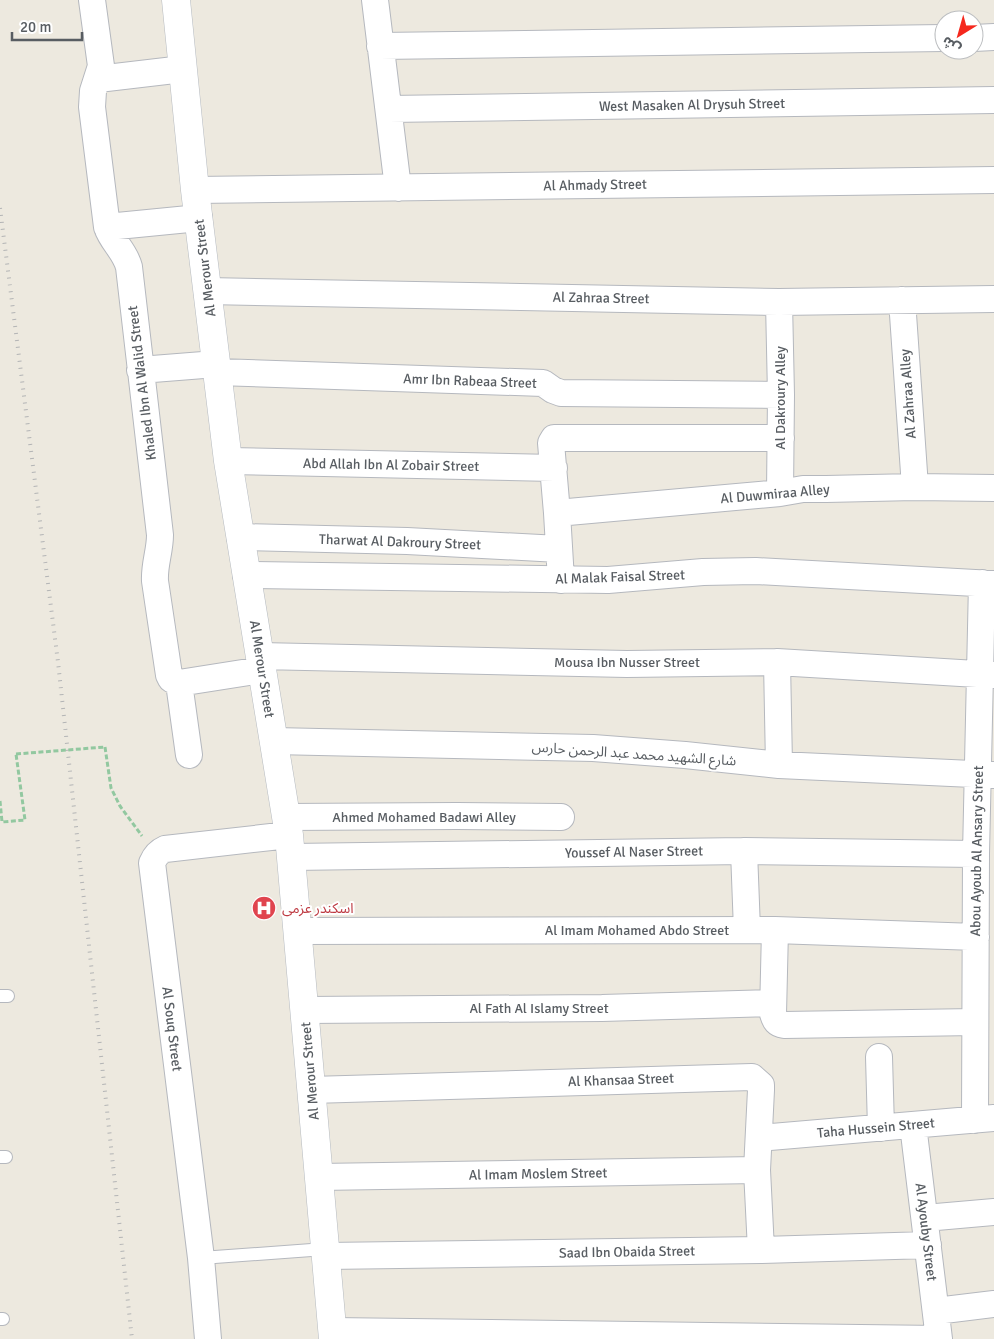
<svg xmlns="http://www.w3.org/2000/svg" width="994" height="1339" font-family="Signika,'Noto Sans Arabic',sans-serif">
<rect width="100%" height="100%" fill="#ede9df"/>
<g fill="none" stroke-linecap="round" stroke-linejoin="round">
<g stroke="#b5b8be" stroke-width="14">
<path id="lane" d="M0,996h8
M0,1157h6
M201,1258l124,-9
M0,1319h3"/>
</g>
<g stroke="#b5b8be" stroke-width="28">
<path id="street" d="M92,0l9,66 -8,25 -1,16 15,120c5,15 18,24 22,40l31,268c0,16 -6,30 -5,46l14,94 2,4 8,4 83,-13
M375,0l23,188
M974,38l20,-1
M380,46l564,-8
M98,79l85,-10
M389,109l605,-9
M195,190l799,-10
M107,227l92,-9
M207,291l572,11 215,-3
M902,300l13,187
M779,302l2,93 -1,98
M140,370l76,-6
M217,372l326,11 10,7 8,3 220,2
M228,461l326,7
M557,513l223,-20 23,-4h23l89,-2 79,1
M240,537l167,4 152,8
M246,575l362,5 95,-8 53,-1 238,13
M561,580l-4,-67 -6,-70 3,-5h227
M260,656l367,8 150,-2 217,13
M777,662l2,103
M179,683l10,72
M274,741l319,7 92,7 94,10 215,10
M286,817l171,-1 104,1
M744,851l3,79
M292,857l452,-6 232,3
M775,930l-2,84c2,7 4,10 11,11l191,-3
M298,931l477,-1 201,7
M305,1010l297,-2 171,-5
M879,1057l2,71
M311,1090l441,-13 9,8v5l-4,80 4,80
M975,1120l1,-266 6,-271
M913,1125l26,214
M759,1138l235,-20
M319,1177l438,-7
M925,1218l69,-6
M326,1256l435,-6 167,-5
M936,1311l58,-7
M332,1331l607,8
M208,1339l-7,-81 -49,-395c3,-7 6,-11 13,-14l124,-14"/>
</g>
<g stroke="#b5bac0" stroke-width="29">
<path id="secondary" d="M176,0l19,190 33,271 61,374 44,504"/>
</g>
<path stroke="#92c8a0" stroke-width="3" stroke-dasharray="5 2.5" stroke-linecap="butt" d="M105,747l6,41 9,18 22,30
M0,801l2,21 23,-2 -9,-66"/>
<use href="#lane" stroke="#fff" stroke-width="12"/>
<use href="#street" stroke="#fff" stroke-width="26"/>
<use href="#secondary" stroke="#fff" stroke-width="28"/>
<path stroke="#b3b4b5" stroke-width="4" stroke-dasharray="1 6" stroke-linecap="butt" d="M0,208l58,454 74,677"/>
<path stroke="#92c8a0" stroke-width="3" stroke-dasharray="5 2.5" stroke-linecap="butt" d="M16,754l89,-7"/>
</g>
<defs>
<g id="hospital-disc" transform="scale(1.25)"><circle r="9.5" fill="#e0444e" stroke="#fff"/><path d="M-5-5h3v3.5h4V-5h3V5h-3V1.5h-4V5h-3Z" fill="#fff"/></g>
</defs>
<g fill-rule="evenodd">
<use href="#hospital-disc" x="264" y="908"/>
</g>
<g text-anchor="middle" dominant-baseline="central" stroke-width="4" stroke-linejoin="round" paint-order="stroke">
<g font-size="14" fill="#585d62" stroke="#fff">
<text transform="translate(692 105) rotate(-1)">West Masaken Al Drysuh Street</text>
<text transform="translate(595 185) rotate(-1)">Al Ahmady Street</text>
<text transform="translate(205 268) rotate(-97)">Al Merour Street</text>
<text transform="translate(601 298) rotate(1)">Al Zahraa Street</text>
<text transform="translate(470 381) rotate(2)">Amr Ibn Rabeaa Street</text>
<text transform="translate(142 383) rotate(-97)">Khaled Ibn Al Walid Street</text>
<text transform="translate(908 394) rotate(-94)">Al Zahraa Alley</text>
<text transform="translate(780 398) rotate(-90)">Al Dakroury Alley</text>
<text transform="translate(391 465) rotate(1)">Abd Allah Ibn Al Zobair Street</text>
<text transform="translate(775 494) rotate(-5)">Al Duwmiraa Alley</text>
<text transform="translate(400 542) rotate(2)">Tharwat Al Dakroury Street</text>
<text transform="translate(620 577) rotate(-2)">Al Malak Faisal Street</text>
<text x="627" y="662">Mousa Ibn Nusser Street</text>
<text transform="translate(262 669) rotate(81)">Al Merour Street</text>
<text transform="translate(634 754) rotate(4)">شارع الشهيد محمد عبد الرحمن حارس</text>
<text x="424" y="817">Ahmed Mohamed Badawi Alley</text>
<text transform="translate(977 851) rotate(-89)">Abou Ayoub Al Ansary Street</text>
<text transform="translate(634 852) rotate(-1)">Youssef Al Naser Street</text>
<text x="637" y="930">Al Imam Mohamed Abdo Street</text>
<text x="539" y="1008">Al Fath Al Islamy Street</text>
<text transform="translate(172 1029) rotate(83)">Al Souq Street</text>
<text transform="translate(310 1071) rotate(-95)">Al Merour Street</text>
<text transform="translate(621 1080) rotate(-2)">Al Khansaa Street</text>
<text transform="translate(876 1128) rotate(-5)">Taha Hussein Street</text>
<text transform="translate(538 1174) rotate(-1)">Al Imam Moslem Street</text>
<text transform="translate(926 1232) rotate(83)">Al Ayouby Street</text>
<text transform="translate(627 1252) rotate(-1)">Saad Ibn Obaida Street</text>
</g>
<g font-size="14" fill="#be3a42" stroke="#fff" text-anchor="start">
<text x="282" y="908">اسكندر عزمى</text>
</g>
</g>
<g transform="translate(959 35) rotate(217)"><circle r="24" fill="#ffffff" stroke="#bcbec0"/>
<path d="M0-4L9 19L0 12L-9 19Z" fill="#f5281d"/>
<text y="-8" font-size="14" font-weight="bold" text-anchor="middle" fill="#585d62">ش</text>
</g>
<path d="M12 32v8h70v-8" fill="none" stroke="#585d62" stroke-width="2.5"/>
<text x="20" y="32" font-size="15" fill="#585d62" stroke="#ffffff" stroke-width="4" paint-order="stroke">20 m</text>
</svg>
